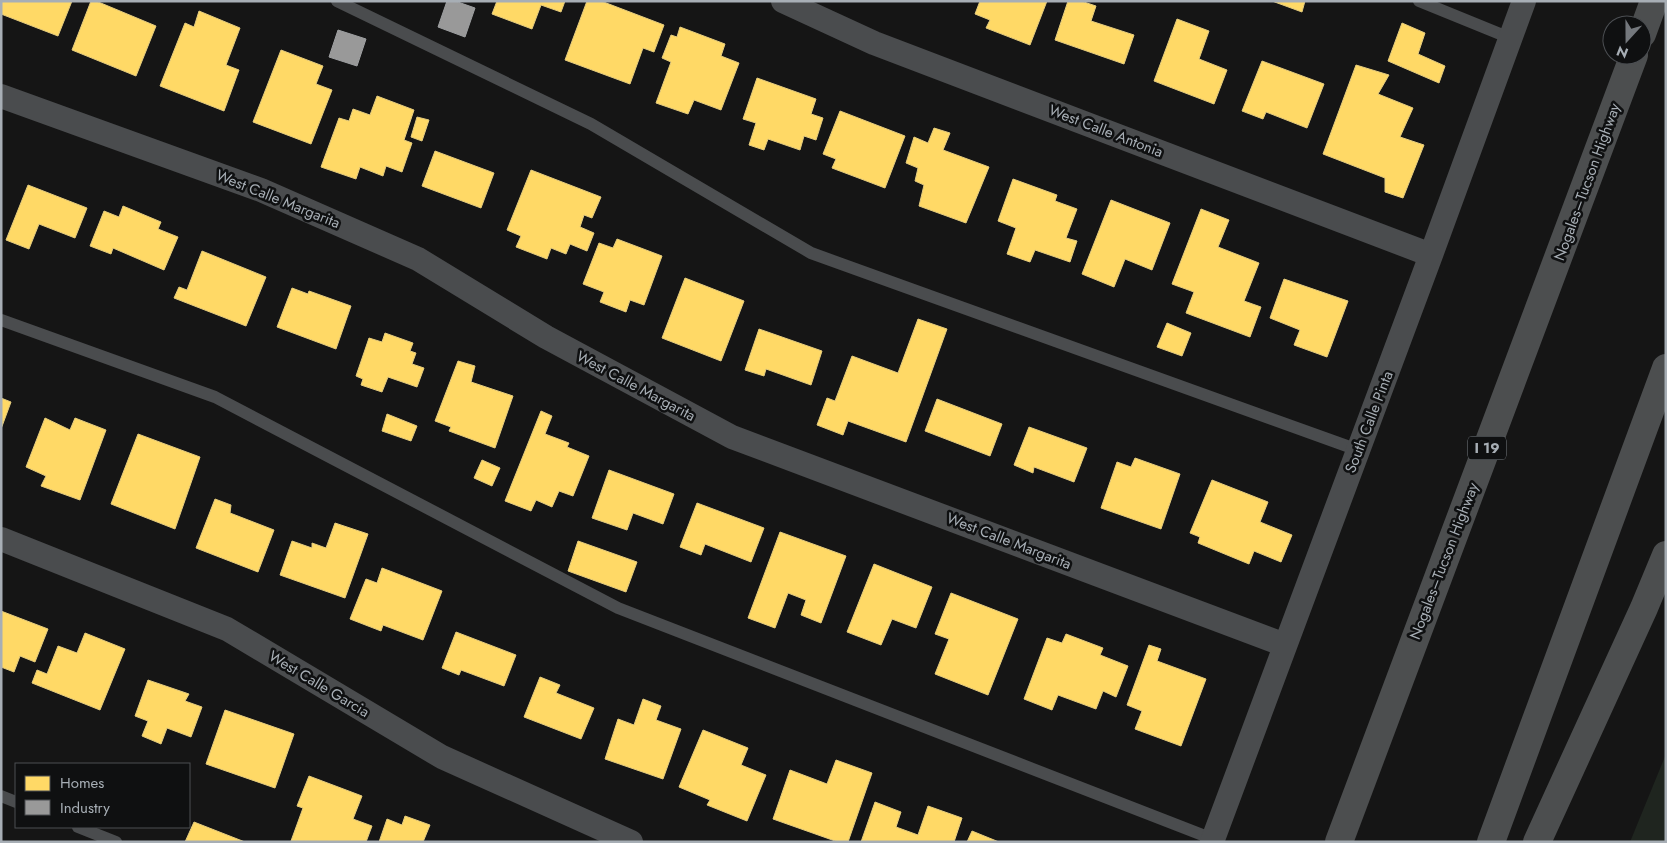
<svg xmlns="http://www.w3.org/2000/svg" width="1667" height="843" font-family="Jost,sans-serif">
<rect width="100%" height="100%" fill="#151515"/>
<path fill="#1f251f" d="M1666,754v88h-36z"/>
<path fill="#ffd966" stroke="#e5cc7e" d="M1,1h71l-14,35 -57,-22z
M91,1h5l60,25 -20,50 -64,-26z
M497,1h68l-4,11 -20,-7 -9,24 -40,-15z
M587,1h14l63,24 -10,27 -11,-4 -13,36 -65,-24z
M980,1h67l-17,44 -44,-17 4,-8 -15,-6z
M1068,1h13l15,5 -5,15 43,14 -10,29 -69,-24z
M1272,1h33l-3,11z
M199,11l41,17 -14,37 13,5 -15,41 -64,-25 25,-63 9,4z
M1177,19l32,12 -10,28 28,11 -13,34 -60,-23z
M1402,23l23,10 -7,21 27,12 -6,17 -51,-22z
M680,27l45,17 -4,12 18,7 -18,47 -27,-10 -6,14 -32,-11 15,-41 -9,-4 9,-23 6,2z
M281,50l42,16 -7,18 16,6 -21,54 -58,-22z
M1262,61l62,23 -17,44 -41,-16 -3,7 -21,-8z
M1356,65l33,10 -11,19 35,14 -13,29 24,8 -21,53 -18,-6v-14l-62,-24z
M757,78l59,21 -5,15 12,4 -7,22 -12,-4 -4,14 -32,-11 -4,11 -15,-5 7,-22 -13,-4z
M377,96l37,14 -10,30 8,3 -10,29 -16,-6 -3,10 -23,-9 -4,12 -35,-12 18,-49 10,3 4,-12 17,6z
M840,111l65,25 -20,52 -53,-20 4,-9 -13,-5z
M417,117l12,3 -7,21 -11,-4z
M934,128l16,5 -7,17 46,17 -23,56 -47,-17 5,-21 -9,-4 3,-13 -12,-5 8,-26 14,6z
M435,151l59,22 -13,35 -59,-22z
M531,170l70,27 -9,21 -8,-3 -4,12 14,6 -7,18 -17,-7 -4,10 -15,-6 -4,11 -31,-12 5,-11 -14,-6z
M1013,179l44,16 -2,6 22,8 -11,29 11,3 -7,21 -35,-12 -5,12 -23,-8 9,-26 -18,-7z
M28,185l59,23 -12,30 -36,-14 -10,25 -23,-9z
M1111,200l59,23 -18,47 -27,-11 -11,28 -32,-13z
M123,206l38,16 -3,7 20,8 -14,33 -51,-22 -2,6 -21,-8 14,-35 15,6z
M1201,209l28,11 -11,27 41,16 -15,38 17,6 -11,30 -64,-24 8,-21 -22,-8z
M617,239l45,17 -18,49 -14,-5 -4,12 -26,-10 4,-10 -21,-8 16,-41 14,5z
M202,251l64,26 -20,49 -72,-28 5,-11 8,3z
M685,278l59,23 -23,60 -59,-23z
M1284,279l64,22 -21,56 -33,-12 6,-15 -30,-12z
M292,288l16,6 1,-3 42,15 -15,43 -59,-22z
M918,319l29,10 -41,113 -58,-21 -5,14 -26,-10 10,-27 8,3 17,-45 46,17z
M1167,323l24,10 -9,23 -25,-9z
M759,329l63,22 -11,34 -45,-16 -2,7 -19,-6z
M385,333l28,10 -3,8 6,2 -4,11 12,4 -7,19 -29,-10 -6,15 -21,-7 2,-6 -7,-3 13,-38 13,4z
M458,361l17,5 -4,16 42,14 -18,52 -46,-17 2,-4 -16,-6z
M1,398l10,4 -10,27z
M937,399l65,25 -12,32 -65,-25z
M541,411l11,5 -7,18 24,9 -2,4 22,9 -16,40 -14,-5 -7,16 -16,-7 -5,11 -26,-10z
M387,414l30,12 -6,15 -29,-10z
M45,418l25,12 5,-12 31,12 -26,70 -39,-14 5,-10 -20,-9z
M1029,427l58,21 -13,34 -40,-15 -1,6 -19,-8z
M138,434l62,23 -25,72 -64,-25z
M1135,458l45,16 -19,55 -60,-21 16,-46 14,5z
M482,460l18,8 -8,18 -18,-8z
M609,470l65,24 -11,30 -30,-11 -6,17 -35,-12z
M1212,480l56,22 -8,20 32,13 -11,27 -27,-11 -5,13 -51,-21 2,-6 -10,-4z
M215,499l16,6 -1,8 44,17 -16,42 -62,-24z
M697,503l67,25 -13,34 -46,-18 -4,11 -21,-8z
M335,523l33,11 -23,64 -65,-23 12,-34 20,7v-5l14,5z
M780,532l66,24 -25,67 -20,-8 5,-15 -18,-7 -13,35 -27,-10z
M578,541l59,21 -11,30 -58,-21z
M874,564l58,23 -16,41 -24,-9 -11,26 -34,-13z
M382,568l60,23 -19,49 -40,-15 -2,6 -31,-12 16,-40 11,4z
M951,593l67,26 -30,76 -53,-21 14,-35 -14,-5z
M1,611l47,18 -13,33 -15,-6 -6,16 -13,-5z
M456,632l60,23 -12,31 -43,-16 -2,5 -17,-7z
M85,633l40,16 -25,61 -68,-27 5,-13 10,4 11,-28 19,7z
M1066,634l37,14 -3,7 28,11 -12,31 -13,-6 -7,18 -38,-14 -6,15 -28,-11 23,-61 15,5z
M1149,645l12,4 -4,12 49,18 -25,67 -46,-17 7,-18 -15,-6z
M540,677l20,8 -4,8 38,15 -13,31 -57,-22z
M148,680l41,14 -4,7 17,6 -11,30 -24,-9 -6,16 -19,-8 6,-15 -13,-5z
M643,699l18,7 -5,14 25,9 -18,50 -58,-20 13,-40 16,6z
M225,710l69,24 -19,54 -69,-24z
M703,730l45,18 -7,17 25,10 -19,46 -40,-16 3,-5 -31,-13z
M836,760l36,13 -24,69h-10l-65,-23 17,-49 37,14z
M309,776l53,20 -9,23 19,7 -6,16 -75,-1 12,-33 -6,-2z
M875,802l26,10 -5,15 22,8 10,-29 34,12 -8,24h-93z
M405,816l25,9 -7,17h-44l8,-23 15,6z
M194,822l51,20h-60z
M972,831l27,11h-32z"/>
<path fill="#999" stroke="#9d9fa1" d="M447,1h8l20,7 -10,29 -27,-10z
M338,30l28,9 -9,27 -28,-9z"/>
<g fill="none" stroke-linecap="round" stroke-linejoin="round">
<path stroke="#4a4c4e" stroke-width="12" d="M337,1l254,123 220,129 547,197
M1419,1l91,37
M1,320l214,77 403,211 595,231
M1,796l15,6
M78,827l38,15"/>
<path stroke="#4a4c4e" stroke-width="24" d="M783,1l91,42 557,212
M1,96l260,94 157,69 128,78 186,100 553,208
M1,539l226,90 215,128 189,85
M1212,842l219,-587 93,-254"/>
<path stroke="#4c4e4f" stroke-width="28" d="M1642,34l12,-33
M1339,842l295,-787
M1491,842l175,-474
M1537,842l107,-234 22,-53"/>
</g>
<g text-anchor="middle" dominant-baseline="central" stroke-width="5" stroke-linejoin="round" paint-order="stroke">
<rect fill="#0f1011" stroke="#797f84" stroke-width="1" x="1468" y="436.5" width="38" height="23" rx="4"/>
<g font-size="14" font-weight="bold" fill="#a7aeb5">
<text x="1487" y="448">I 19</text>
</g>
<g font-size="15" fill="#a7aeb5" stroke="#0f1011">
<text transform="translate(1106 131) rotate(21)">West Calle Antonia</text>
<text transform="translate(1587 182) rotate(-70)">Nogales–Tucson Highway</text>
<text transform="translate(278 199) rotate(22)">West Calle Margarita</text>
<text transform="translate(636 386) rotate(28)">West Calle Margarita</text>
<text transform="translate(1369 422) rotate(-69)">South Calle Pinta</text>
<text transform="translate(1009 541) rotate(21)">West Calle Margarita</text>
<text transform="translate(1444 561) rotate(-69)">Nogales–Tucson Highway</text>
<text transform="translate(319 684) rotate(31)">West Calle Garcia</text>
</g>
</g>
<rect width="1667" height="843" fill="none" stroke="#a7aeb5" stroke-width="5"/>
<rect x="15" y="763" width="175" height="65" fill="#0f1011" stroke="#4c4f53"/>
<rect x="25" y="776" width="25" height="15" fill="#ffd966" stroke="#4c4f53"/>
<text x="60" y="788" font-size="15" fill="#a7aeb5">Homes</text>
<rect x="25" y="800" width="25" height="15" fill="#999999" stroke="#4c4f53"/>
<text x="60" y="813" font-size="15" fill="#a7aeb5">Industry</text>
<g transform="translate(1627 40) rotate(201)"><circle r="24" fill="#0f1011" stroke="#4c4f53"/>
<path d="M0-4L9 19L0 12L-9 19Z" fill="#74787d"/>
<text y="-8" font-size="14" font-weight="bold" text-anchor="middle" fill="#a7aeb5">N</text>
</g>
</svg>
